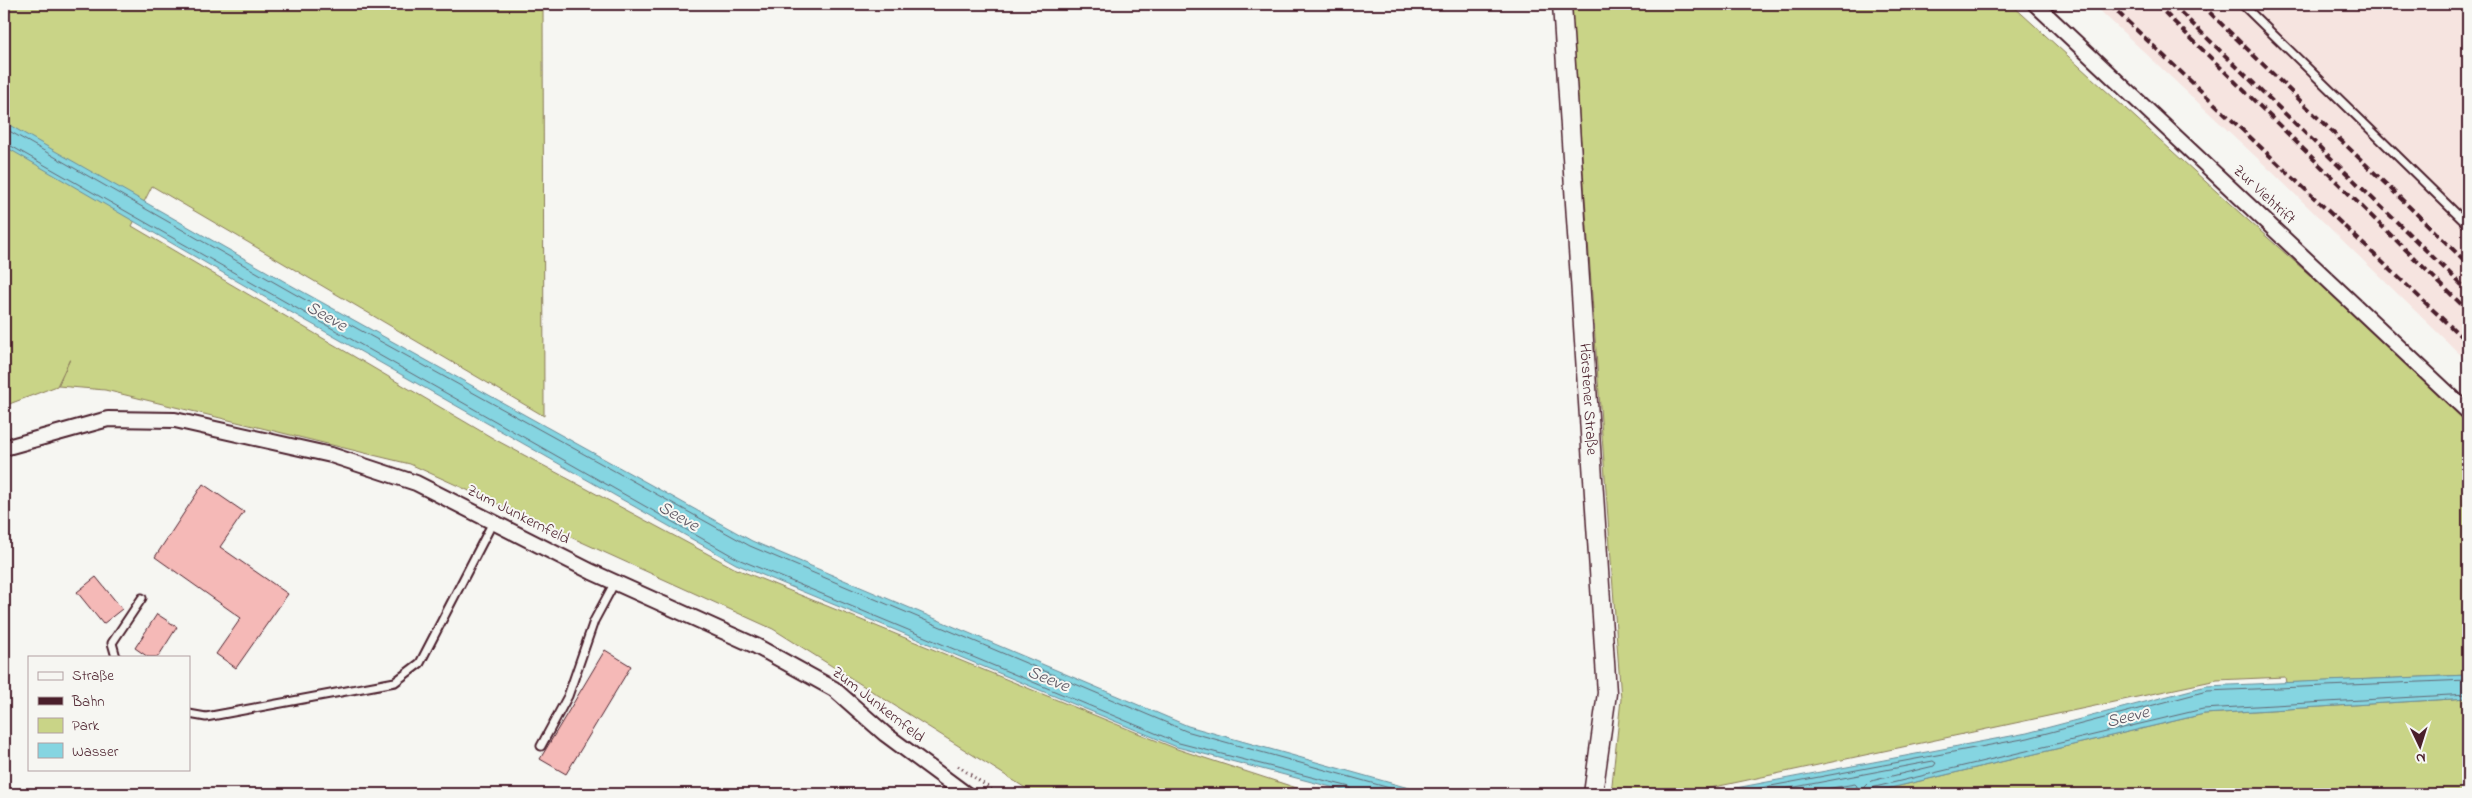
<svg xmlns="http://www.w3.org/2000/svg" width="2472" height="798" font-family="'Indie Flower',sans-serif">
<rect width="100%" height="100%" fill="#f6f6f2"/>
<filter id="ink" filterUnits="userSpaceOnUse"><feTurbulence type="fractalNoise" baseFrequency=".02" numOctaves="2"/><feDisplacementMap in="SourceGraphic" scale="10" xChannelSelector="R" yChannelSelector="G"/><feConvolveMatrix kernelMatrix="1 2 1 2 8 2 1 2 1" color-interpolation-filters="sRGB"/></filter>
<g filter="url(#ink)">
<path fill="#f6e4e0" d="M2093,4h375v358l-197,-191z"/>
<path fill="#c9d487" stroke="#8a7a59" d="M4,4h539l1,412 -392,-230 -20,40 364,214 238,128 443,181 138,45h-280l-262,-165 -363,-165 -305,-74 -47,-4 12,-27 -13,27 -53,20z
M1571,4h440l229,209 228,203v259l-182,8 -1,-6 -68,3 -535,114h-71l10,-95z
M2468,698v96h-603l339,-80z"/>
<path fill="#85d5e1" stroke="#6d8c98" d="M4,122l292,166 456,253 436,185 242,68h-72l-181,-47 -441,-183 -456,-258 -276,-160z
M2468,675v23l-264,16 -339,80h-161l323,-61 179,-47z"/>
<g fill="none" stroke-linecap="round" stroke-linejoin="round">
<path stroke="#626874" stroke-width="1" d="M4,128l289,165 457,253 436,185 225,63
M4,142l734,417 441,184 171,44 4,7
M1728,794l300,-56 179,-47 261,-11
M1758,794l175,-33 3,2 -2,3 -63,15 -6,6 -1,7
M1796,794l59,-10 2,2 -1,8
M1870,794l1,-5 4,-2 328,-78 265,-15"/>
</g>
<path fill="#f5b9b7" stroke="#4a1f2b" d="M203,484l41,28 -24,35 68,47 -52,74 -20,-14 25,-36 -86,-61z
M96,577l26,32 -19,15 -26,-32z
M157,614l20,13 -19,30h-10l-13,-9z
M605,650l26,16 -65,108 -26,-15z"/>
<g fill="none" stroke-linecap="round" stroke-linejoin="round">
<g stroke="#4a1f2b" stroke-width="11">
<path id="service" d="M2242,4l226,221
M116,657l-4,-14 30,-45
M189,714l17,3 189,-35 25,-19 73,-141
M541,746l27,-50 26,-75 21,-39"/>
</g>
<g stroke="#4a1f2b" stroke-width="18">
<path id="minor" d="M2035,4l433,408
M4,448l104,-29 67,1 156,35 85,28 176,89 164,74 78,43 51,45 81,60"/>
</g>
<g stroke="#4a1f2b" stroke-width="21">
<g id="tertiary">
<path id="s1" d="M1562,4l45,689 -14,101"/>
</g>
</g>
<path stroke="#4a1f2b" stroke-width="3" stroke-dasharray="1 4" stroke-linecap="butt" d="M958,766l40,28"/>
<use href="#service" stroke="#f6f6f2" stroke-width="7"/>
<use href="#minor" stroke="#f6f6f2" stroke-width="14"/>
<use href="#tertiary" stroke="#f6f6f2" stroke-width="18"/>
<path stroke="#4a1f2b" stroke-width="4" stroke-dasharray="8 4" stroke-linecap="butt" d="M2109,4l359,339
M2156,4l312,307
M2172,4l296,287
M2201,4l267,260"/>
</g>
</g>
<g text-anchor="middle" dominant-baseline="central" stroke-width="4" stroke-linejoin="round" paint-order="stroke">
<g font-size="16" fill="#4a1f2b" stroke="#f6f6f2">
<text transform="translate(2264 195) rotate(43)">Zur Viehtrift</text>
<text stroke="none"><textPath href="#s1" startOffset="396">Hörstener Straße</textPath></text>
<text transform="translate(518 515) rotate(27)">Zum Junkernfeld</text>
<text transform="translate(878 705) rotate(38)">Zum Junkernfeld</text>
</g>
<g font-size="18" font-style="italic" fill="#5c5662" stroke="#f6f6f2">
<text transform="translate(326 317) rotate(30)">Seeve</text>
<text transform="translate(678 517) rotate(30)">Seeve</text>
<text transform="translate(1048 680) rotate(22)">Seeve</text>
<text transform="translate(2128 718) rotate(-14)">Seeve</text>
</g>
</g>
<rect width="2472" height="798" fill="none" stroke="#f6f6f2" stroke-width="20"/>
<rect x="10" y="10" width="2452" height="778" fill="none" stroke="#4a1f2b" stroke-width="2" filter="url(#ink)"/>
<rect x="28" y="656" width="162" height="115" fill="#f6f6f2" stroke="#b1a0a2"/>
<rect x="38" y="672" width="25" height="8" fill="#f6f6f2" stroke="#b1a0a2"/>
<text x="72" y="680" font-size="15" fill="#4a1f2b">Straße</text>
<rect x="38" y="697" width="25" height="8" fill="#4a1f2b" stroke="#b1a0a2"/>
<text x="72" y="706" font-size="15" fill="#4a1f2b">Bahn</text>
<rect x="38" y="718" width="25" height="15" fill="#c9d487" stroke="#b1a0a2"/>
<text x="72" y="730" font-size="15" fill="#4a1f2b">Park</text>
<rect x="38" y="743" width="25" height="15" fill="#85d5e1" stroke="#b1a0a2"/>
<text x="72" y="756" font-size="15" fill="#4a1f2b">Wasser</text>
<g transform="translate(2420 746) rotate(176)" stroke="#f6f6f2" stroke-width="4" paint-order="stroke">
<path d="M0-4L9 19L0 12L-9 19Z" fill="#4a1f2b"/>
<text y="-8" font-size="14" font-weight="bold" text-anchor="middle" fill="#4a1f2b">N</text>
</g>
</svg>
